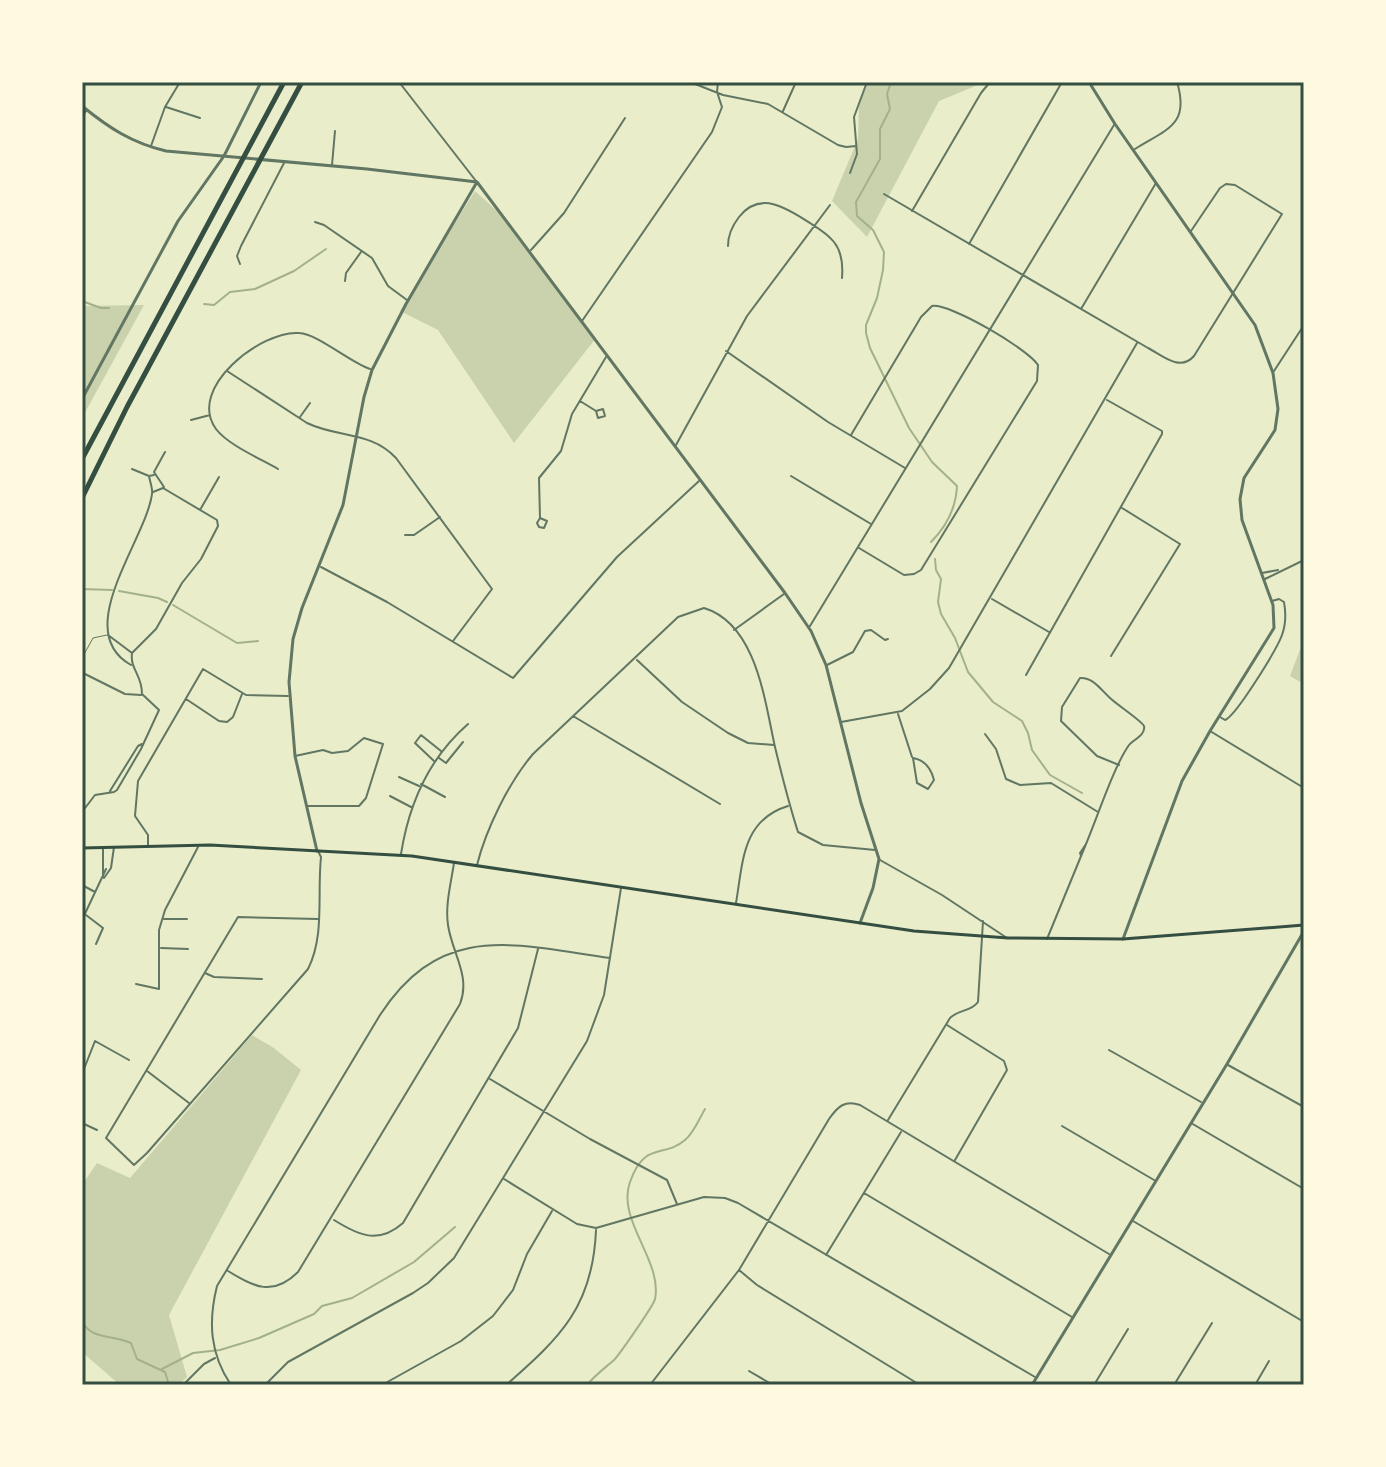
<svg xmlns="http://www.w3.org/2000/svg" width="1386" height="1467" font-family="Cabin,sans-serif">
<rect width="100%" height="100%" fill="#e9edc9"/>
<path fill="#cad2ad" d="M868,82h117l-46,19 -72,136 -35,-36 26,-62 1,-38z
M475,191l30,27 91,120 -82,105 -76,-113 -38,-19z
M144,305l-62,113v-112z
M1304,639v45l-14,-8z
M252,1035l22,13 27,22 -132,245 18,62 -9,8h-58l-38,-33v-167l15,-22 33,15z"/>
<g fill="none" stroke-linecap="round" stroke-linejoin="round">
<path stroke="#a3b18a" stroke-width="2" d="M891,82l-4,12 3,15 -10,20v30l-24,43 1,14 16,14 11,22 -1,18 -6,28 -11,27v8l4,15 39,80 23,34 25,24c-1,21 -11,41 -26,56
M82,301l19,7h8
M204,304l10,1 16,-13 25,-3 39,-18 32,-22
M935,559l1,11 5,9 -3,23 3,12 14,24 13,34 25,30 29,19 6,12 4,17 18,25 32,18
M82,589l30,1
M119,591l39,7 9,4
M173,605l64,38 21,-2
M82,1322c12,19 30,12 49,21l6,16 28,13 4,13
M162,1369l31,-16 27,-3 39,-12 55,-24 8,-8 30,-8 62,-36 41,-35
M587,1385c8,-10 18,-17 27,-25 5,-5 40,-55 41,-61 8,-38 -39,-79 -25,-117 15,-42 33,-23 55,-42 9,-7 14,-21 20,-31"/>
<path stroke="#617663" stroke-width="1" d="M82,658l11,-20 14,-3"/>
<path stroke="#617663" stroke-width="2" d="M399,82l77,99
M690,82l33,13 45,9 70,41 8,2 10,-1
M166,107l34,11
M783,111l13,-29
M82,117l4,-6
M151,146l14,-39 15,-25
M1135,149c32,-20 55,-24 42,-67
M332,165l3,-34
M850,173l7,-19 -3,-37 13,-35
M884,194l264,154c15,8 32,24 46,8l88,-142 -47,-29 -9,-1 -6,4 -29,43
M912,211l69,-118 9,-11
M315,222l9,3 48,33 16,28 19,14
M969,244l93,-162
M728,246c0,-11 4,-20 11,-29 21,-27 48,-9 71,6 8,5 18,11 24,19 8,10 9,24 8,36
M531,250l33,-37 61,-95
M240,264l-3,-8 4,-10 43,-83
M345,281l1,-8 15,-21
M1081,309l75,-126
M582,321l130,-189 10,-25 -5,-15 1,-10
M726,351l102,71 77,46
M227,371l80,52c31,15 64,8 89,35l96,131 -39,52
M1274,371l30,-46
M580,401l16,10 2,7 7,-2 -2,-7 -7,2
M300,417l10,-14
M191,420l19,-5
M851,435l70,-118 11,-11c18,-3 96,43 106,59l-1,16 -116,189 -7,4 -10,1 -45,-27
M676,445l71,-129 83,-111
M132,469l17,7 5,-1
M278,469c-17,-10 -50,-24 -62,-40 -30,-41 46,-99 83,-96 19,1 49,28 71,36
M791,476l80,48
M164,487l-10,-15 11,-20
M200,510l19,-33
M540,518l7,3 -3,7 -5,-1 -2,-4 3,-5 -1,-40 22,-27 11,-37 34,-57
M405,535h9l26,-18
M321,567l66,35 126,76 104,-121 82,-76
M1262,573l16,-3
M1265,579l39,-19
M992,599l57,33
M810,626l304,-501
M734,630l50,-36
M132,653l24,-24 26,-46 19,-24 17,-33 -1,-6 -54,-32 -10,4
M1111,656l69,-112 -58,-36
M637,660l45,42 46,31 20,10 26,2
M131,665c-61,-34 15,-125 21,-171 1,-5 -2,-12 -3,-18
M827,665l26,-13 12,-21 6,-1 14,10 3,-1
M83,673l42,21 16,1
M1026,675l136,-241v-3l-55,-31
M186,699l33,22 8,1 6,-5 9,-23
M898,714l14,43
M573,716l147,88
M1220,717l5,3c11,-4 52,-71 57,-85 4,-11 4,-22 2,-33l-5,-3 -7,2
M841,722l61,-11 28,-22 19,-21 188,-325
M1210,731l94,57
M985,734l11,15 10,30 14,6 31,-2 47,29
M295,756l28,-6 9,3 16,-2 16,-13 19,6 -17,54 -7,8h-52
M439,758l7,5 17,-21
M913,758c12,2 18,10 21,22l-6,9 -11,-6z
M434,761l-19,-18 6,-8 20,16
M399,777l20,9
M421,784l24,13
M110,791l28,-45 4,-2
M390,796l21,11
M82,812l13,-17 19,-3 3,-2 24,-41 18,-39 -17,-16c0,-20 -12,-24 -10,-41l-24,-18
M1086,844c11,-26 28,-78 43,-99 4,-5 17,-10 15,-19 -2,-5 -28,-22 -34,-28 -9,-8 -17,-21 -30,-20l-18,29 -1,14 36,35 22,9
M148,845v-10l-13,-19 3,-35 65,-112 43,26 42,1
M318,851l3,6c-4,38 4,78 -13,112l-161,184 -13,12 -28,-27 132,-221 80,2
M401,854c8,-51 28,-96 67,-130
M880,860l62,35 65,43
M477,865c9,-36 32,-83 56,-111l145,-137 26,-9c53,16 61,95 71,139 7,29 14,57 23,85l25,13 52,5
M103,877v-29
M104,878l7,-10 3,-21
M82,885l13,7
M736,903c7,-41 6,-83 52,-97
M86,915l17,13 -7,16
M164,919h23
M82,920l24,-51
M1047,939l39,-95 -6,9 1,3
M161,948l27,1
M205,973l9,4 48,2
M136,984l23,5v-59l6,-20 33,-63
M947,1025l57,36 3,9 -52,90
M1109,1050l92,52
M1228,1065l76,42
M147,1071l42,32
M82,1074l13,-33 34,19
M490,1079l100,60 77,41 10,24
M888,1120l62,-102c9,-9 21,-6 28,-16l5,-81
M82,1123l15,7
M1191,1123l113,66
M1062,1126l92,54
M504,1179l73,45 19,4 108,-31 21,1 13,5 297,174
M864,1193l208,124
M334,1220c24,15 44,25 69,3l115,-195 20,-79
M1133,1221l171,101
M826,1255l75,-123
M739,1270l18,15 163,100
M228,1271c26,16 45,26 70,1l162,-268c11,-28 -8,-51 -12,-79 -3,-20 3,-42 6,-62
M749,1371l24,14
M183,1385l21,-21 11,-6
M231,1385c-21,-31 -23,-63 -14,-99l163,-271c62,-95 135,-70 230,-57
M265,1385l23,-23 125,-69 15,-10 26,-25 133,-217 17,-46 17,-107
M382,1385l79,-44 32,-25 20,-26 14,-36 25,-43
M506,1385c55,-48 87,-79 90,-155
M650,1385l89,-115 90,-151c9,-13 16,-19 31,-14l249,149
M1094,1385l34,-56
M1174,1385l38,-62
M1255,1385l14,-24"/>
<path stroke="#617663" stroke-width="3" d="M1089,82l26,42 140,201 18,48 5,36 -3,21 -31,48 -4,21 2,21 31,85 1,23 -64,103 -28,50 -59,158
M82,106c27,22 50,37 84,45l201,18 110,13
M477,182l308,411 26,38 15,34 35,138 18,56 -6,29 -13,35
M82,399l96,-178 46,-65 37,-74
M317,851l-22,-95 -6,-74 4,-43 9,-31 41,-103 21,-108 8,-27 34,-66 71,-122
M1032,1385l195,-321 77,-133"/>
<path stroke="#344e41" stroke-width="3" d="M82,848l128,-3 202,11 502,75 94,7 115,1 181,-14"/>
<path stroke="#344e41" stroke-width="5" d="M82,459l202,-377
M82,498l45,-91 175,-325"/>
</g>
<rect width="1386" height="1467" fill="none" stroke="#fefae0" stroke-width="168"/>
<rect x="84" y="84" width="1218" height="1299" fill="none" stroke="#344e41" stroke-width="3"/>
</svg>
